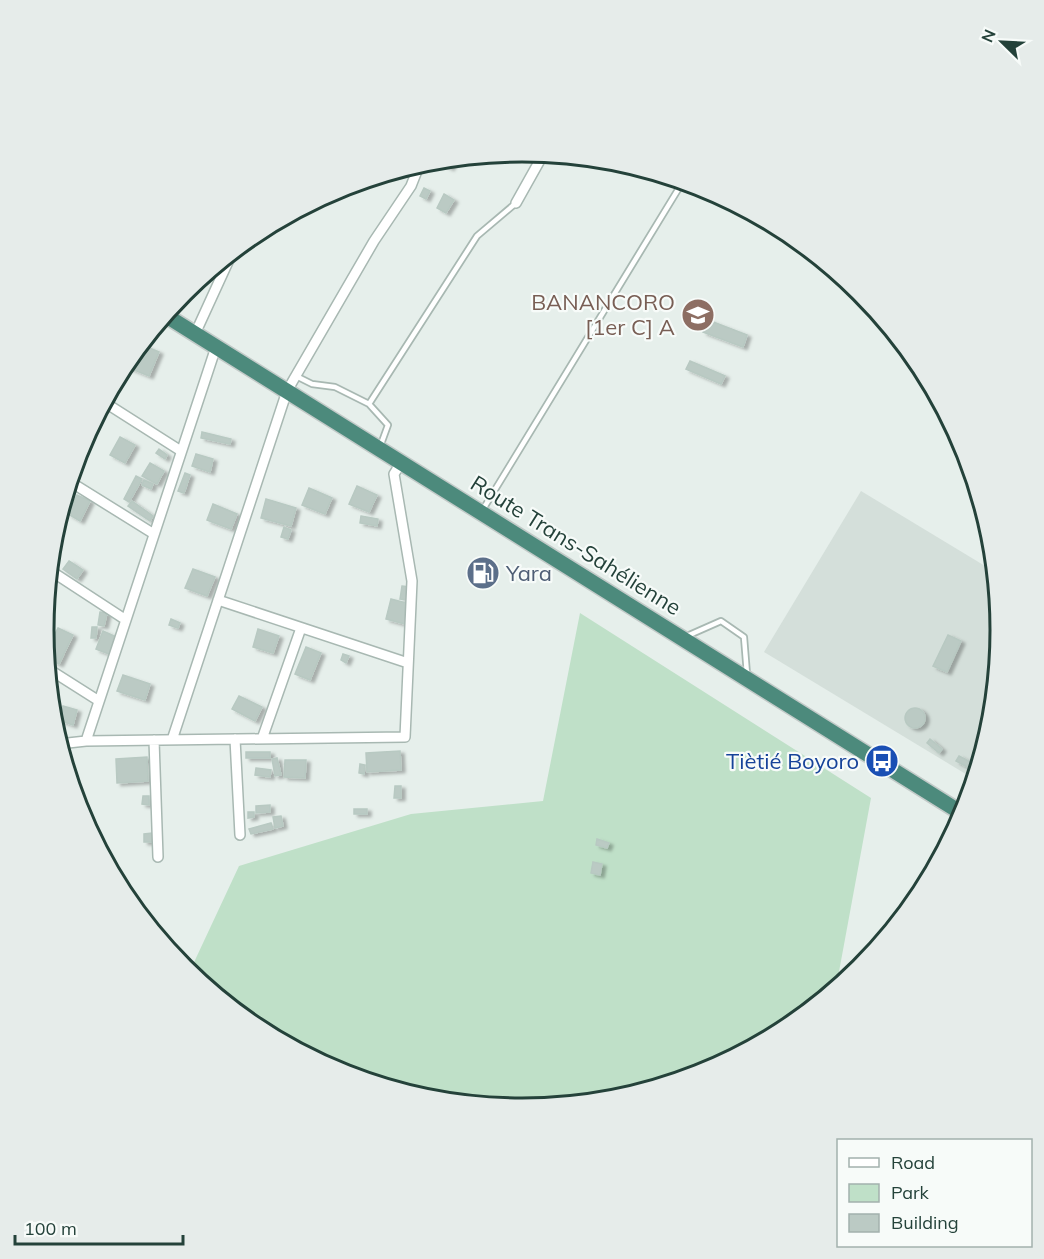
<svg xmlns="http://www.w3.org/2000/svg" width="1044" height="1259" font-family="Mulish,sans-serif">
<defs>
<filter id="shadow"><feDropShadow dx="4" dy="2.5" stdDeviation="1.5" flood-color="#0004"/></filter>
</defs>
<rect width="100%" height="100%" fill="#e6efeb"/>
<path fill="#d4dfda" d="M861,491l134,81 5,58 -9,93 -17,56 -210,-127z"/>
<path fill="#bfe0c8" d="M580,613l291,185 -35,190 -48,40 -83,44 -90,27 -93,9 -94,-9 -89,-28 -83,-44 -67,-54 50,-107 172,-52 132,-13z"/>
<path fill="#bbcac4" stroke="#b8c9c2" stroke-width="1.5" filter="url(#shadow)" d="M456,157l-6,11 -11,-6 2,-3z
M424,188l6,3 -4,8 -6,-3z
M444,194l10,6 -8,13 -9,-5z
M708,320l39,15 -4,12 -40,-15z
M140,344l19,8 -10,24 -22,-9z
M690,361l35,15 -4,8 -35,-15z
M202,432l29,7 -1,5 -29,-6z
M120,437l15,8 -10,18 -15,-8z
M159,449l8,6 -2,4 -9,-6z
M196,454l17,5 -3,13 -18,-6z
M150,463l14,8 -7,13 -15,-8z
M185,473l5,2 -6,18 -6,-2z
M136,476l6,3 -13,23 -5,-3z
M144,480l9,4 -2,5 -9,-4z
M357,486l20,9 -8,17 -20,-8z
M309,488l23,10 -7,16 -23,-9z
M77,495l13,6 -10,20 -12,-7z
M266,499l30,9 -5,18 -30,-8z
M132,501l21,15 -3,5 -22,-15z
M213,504l24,10 -6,15 -24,-9z
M361,516l17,3 -1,7 -17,-3z
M284,527l7,3 -3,9 -7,-2z
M69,561l14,9 -6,9 -14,-10z
M193,569l22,8 -8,19 -22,-8z
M402,586l7,1 -1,13 -8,-1z
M391,599l19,5 -5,20 -19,-5z
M100,612l7,1 -3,13 -6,-1z
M171,619l9,4 -2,5 -9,-3z
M92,627h5l-1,11h-5z
M58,628l15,7 -14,29 -13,-6v-6z
M258,629l21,7 -6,17 -20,-6z
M103,631l13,6 -7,17 -13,-5z
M948,635l13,6 -14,31 -14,-6z
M306,647l15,6 -11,27 -15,-6z
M343,654l6,2 -3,7 -5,-3z
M123,675l27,9 -5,16 -28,-9z
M239,696l23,11 -7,14 -23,-12z
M63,706l14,4 -4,15 -14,-5z
M905 718a10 10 0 1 1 20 0a10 10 0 1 1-20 0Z
M930,739l12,10 -3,4 -12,-10z
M400,751l1,19 -34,2 -1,-19z
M246,752h24v6h-24z
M959,756l15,8 -3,5 -15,-8z
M147,757l1,24 -31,2 -1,-24z
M277,758l4,17 -6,1 -3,-17z
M285,760h21l-1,18 -21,-1z
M360,764l5,1 -1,9 -5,-1z
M256,768l15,2 -1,7 -15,-2z
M395,786h6v12h-7z
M143,796h6v9l-7,-1z
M270,805v7l-14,1v-7z
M354,809h13v5h-13z
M248,812h6v5l-6,1z
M281,816l2,10 -8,2 -2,-11z
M271,823l2,6 -22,5 -2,-5z
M152,833v9h-8v-8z
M597,839l12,4 -2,5 -11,-3z
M593,862l9,2 -2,11 -9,-2z"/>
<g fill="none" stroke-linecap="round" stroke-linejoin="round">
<g stroke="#a8b8b2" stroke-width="8">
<path id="service" d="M296,376l16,8 23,3 34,17
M380,447l8,-22 -19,-21 108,-168 39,-33
M482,511l197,-323 10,-3 89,47 62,42
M687,636l34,-15 23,16 3,37"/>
</g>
<g stroke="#a8b8b2" stroke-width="12">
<path id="minor" d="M516,203l28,-50
M195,334l38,-83
M104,402l77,49
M69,481l85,53
M51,571l75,49
M218,600l190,63
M47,668l52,33
M235,739l5,96
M262,739l39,-111
M154,740l4,117
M172,740l115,-349 87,-150 37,-55 9,-23
M86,741l130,-394
M59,744l27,-3 319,-4 7,-156 -18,-107 7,-11"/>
</g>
<g stroke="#c2cac8" stroke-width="18">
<path id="trunk" d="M165,315l798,499"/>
</g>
<use href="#service" stroke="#fff" stroke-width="4.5"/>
<use href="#minor" stroke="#fff" stroke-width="9"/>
<use href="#trunk" stroke="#4c8a7c" stroke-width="15"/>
</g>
<defs>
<g id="school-disc" transform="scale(1.725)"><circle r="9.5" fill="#8d6e63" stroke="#f7fbf9"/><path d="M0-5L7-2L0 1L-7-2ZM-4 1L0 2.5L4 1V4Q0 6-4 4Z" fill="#fff"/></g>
<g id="fuel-disc" transform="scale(1.725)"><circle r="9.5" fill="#5c6f8a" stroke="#f7fbf9"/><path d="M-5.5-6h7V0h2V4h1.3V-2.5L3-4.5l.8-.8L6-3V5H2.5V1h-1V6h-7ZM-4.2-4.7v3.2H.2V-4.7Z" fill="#fff"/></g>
<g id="bus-disc" transform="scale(1.725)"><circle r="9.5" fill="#1a4fb4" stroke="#f7fbf9"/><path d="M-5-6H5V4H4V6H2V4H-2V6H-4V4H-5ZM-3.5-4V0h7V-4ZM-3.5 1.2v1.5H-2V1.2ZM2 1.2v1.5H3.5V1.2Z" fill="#fff"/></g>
</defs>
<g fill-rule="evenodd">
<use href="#school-disc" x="698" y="315"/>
<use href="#fuel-disc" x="483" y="573"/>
<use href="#bus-disc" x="882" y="761"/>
</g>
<g text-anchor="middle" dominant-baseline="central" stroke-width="4.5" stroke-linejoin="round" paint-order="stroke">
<g font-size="22" fill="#785e54" stroke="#f7fbf9" text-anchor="end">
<text x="675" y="302">BANANCORO<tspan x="675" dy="25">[1er C] A</tspan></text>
</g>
<g font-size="22" fill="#24423a" stroke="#f7fbf9">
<text transform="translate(576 545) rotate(32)">Route Trans-Sahélienne</text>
</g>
<g font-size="22" fill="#4e5e75" stroke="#f7fbf9" text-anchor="start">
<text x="506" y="573">Yara</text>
</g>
<g font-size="22" fill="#164399" stroke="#f7fbf9" text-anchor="end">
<text x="859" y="761">Tiètié Boyoro</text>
</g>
</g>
<path d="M0 0H1044V1259H0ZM54 630a468 468 0 1 1 936 0a468 468 0 1 1-936 0Z" fill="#e6ecea" fill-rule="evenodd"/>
<path fill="none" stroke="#24423a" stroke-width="3" d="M54 630a468 468 0 1 1 936 0a468 468 0 1 1-936 0Z"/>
<rect x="837" y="1139" width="195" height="108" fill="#f7fbf9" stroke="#a3b1ad" stroke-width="1.5"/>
<rect x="849" y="1158" width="30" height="9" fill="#ffffff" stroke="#a3b1ad" stroke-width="1.5"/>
<text x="891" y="1169" font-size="18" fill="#24423a">Road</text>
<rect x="849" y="1184" width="30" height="18" fill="#bfe0c8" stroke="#a3b1ad" stroke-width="1.5"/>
<text x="891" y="1199" font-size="18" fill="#24423a">Park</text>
<rect x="849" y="1214" width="30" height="18" fill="#bbcac4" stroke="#a3b1ad" stroke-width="1.5"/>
<text x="891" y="1229" font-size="18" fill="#24423a">Building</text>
<g transform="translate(1002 42) rotate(294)" stroke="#f7fbf9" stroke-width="4.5" paint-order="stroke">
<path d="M0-4.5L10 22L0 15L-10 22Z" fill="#24423a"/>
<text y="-9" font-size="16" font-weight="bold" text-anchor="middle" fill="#24423a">N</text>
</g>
<path d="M15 1235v9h168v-9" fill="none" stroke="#24423a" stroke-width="3"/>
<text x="24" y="1235" font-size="18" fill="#24423a" stroke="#f7fbf9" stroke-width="4.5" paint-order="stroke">100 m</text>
</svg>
